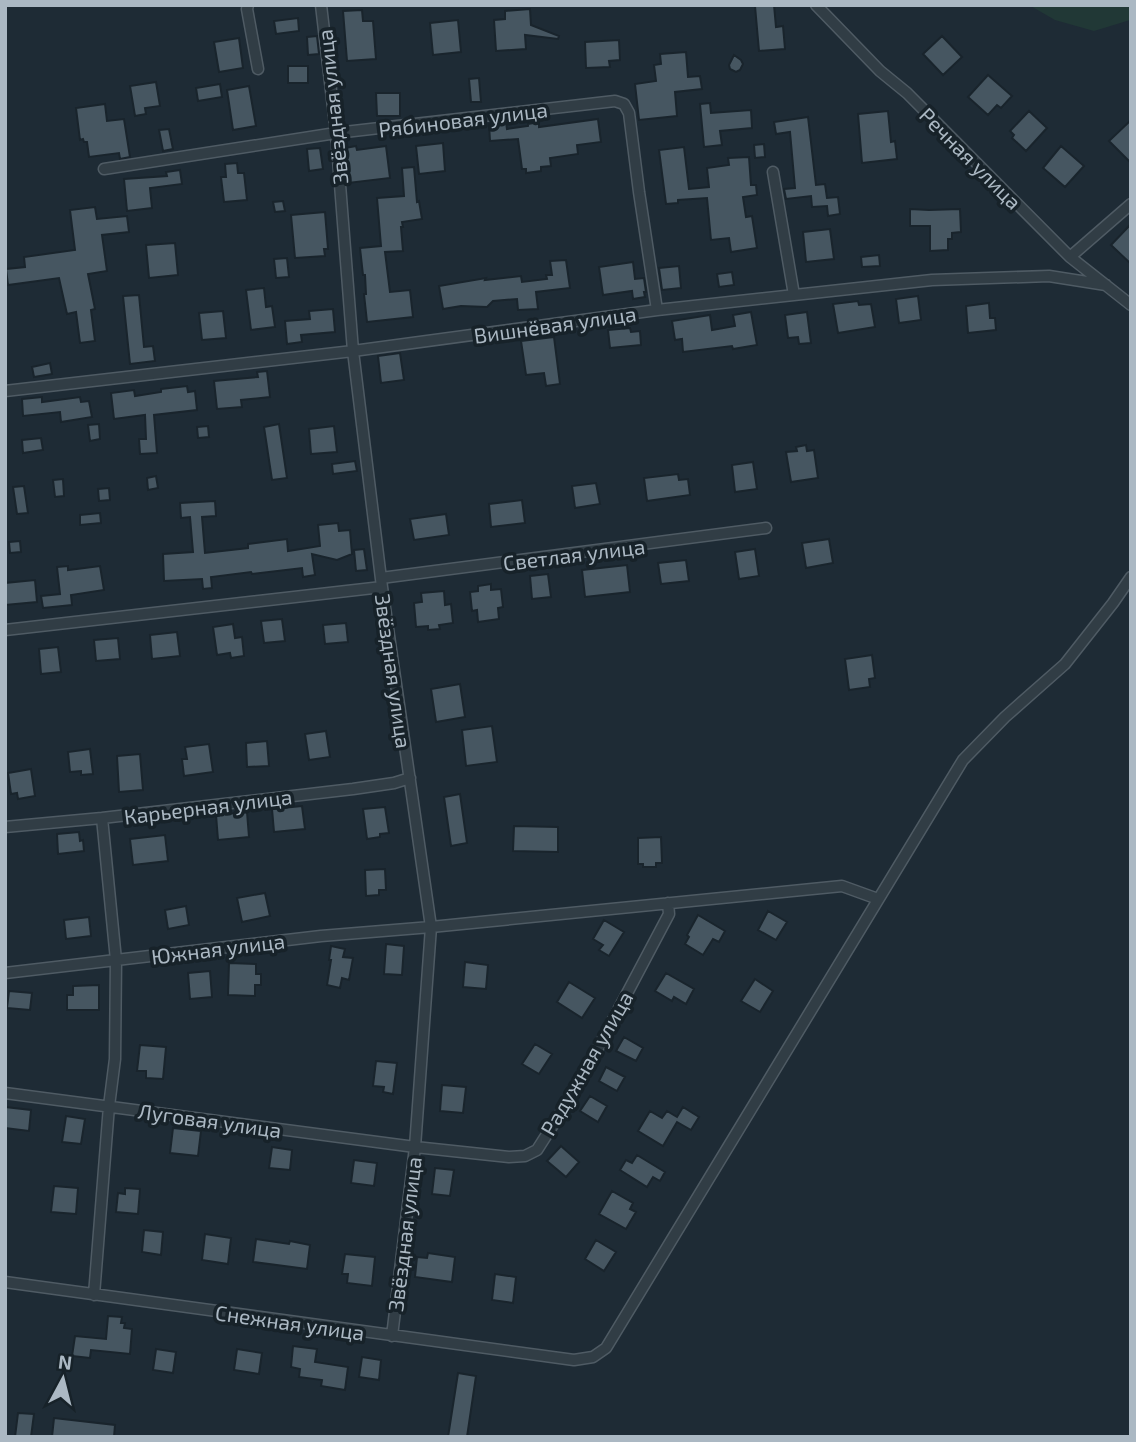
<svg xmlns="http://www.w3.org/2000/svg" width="1136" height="1442" font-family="'Exo 2',sans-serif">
<rect width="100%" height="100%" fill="#1e2b35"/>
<path fill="#213836" d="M1029,5h102l-1,15 -36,11 -39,-11z"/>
<path fill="#465661" stroke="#19242c" stroke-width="2" d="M774,5l2,22 7,-1 2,23 -26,2 -4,-45z
M530,9l1,16 28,11 -1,3 -33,-4 1,14 -30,2 -2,-31 11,-1v-8z
M362,10l1,11h10l3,38 -29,2 -4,-50z
M298,18l1,13 -23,3 -2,-13z
M458,20l3,32 -28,3 -3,-32z
M317,36l2,18 -11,1 -1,-18z
M942,36l20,21 -19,18 -20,-21z
M239,38l4,30 -24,4 -5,-30z
M619,40l1,20 -11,1 1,6 -24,1 -1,-26z
M686,52l2,25 12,-1 2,13 -27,3 2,24 -38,4 -4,-36 21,-3 -2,-16 7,-1 -1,-10z
M734,55l7,5 2,4 -3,6 -4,2 -6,-3 -1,-4z
M288,66h20v17h-20z
M988,75l24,21 -11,12 -4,-3 -9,10 -20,-18z
M479,78l2,24h-10l-2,-23z
M156,82l4,24 -15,2 1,6 -11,2 -5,-30z
M220,84l2,13 -24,4 -2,-13z
M249,86l7,40 -23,4 -6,-40z
M376,93h24v23h-23z
M710,103l1,10 40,-3 1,18 -32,3 2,14 -18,2 -4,-43z
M105,104l2,17 17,-2 6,38 -10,2 -1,-6 -30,4 -2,-15h-3l-1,-3 -3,1 -4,-32z
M888,111l3,31 4,-1 2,18 -35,4 -4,-49z
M1029,111l18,17 -21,23 -14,-13 2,-3 -4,-4z
M808,117l8,68 9,-1 2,14 11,-1 2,17 -12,2 -1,-10 -15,1 -1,-11 -25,3 -2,-10 11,-1 -5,-56 -14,2 -2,-12z
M598,119l3,23 -24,3 1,9 -28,4 1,8 -10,1v4l-15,2v-4h-4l-4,-30 -28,2 -1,-17 17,-2 1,7 21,-3v-2l11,-2v5z
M1131,120v43l-22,-22z
M169,129l4,20 -10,2 -4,-21z
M443,143l2,28 -26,3 -3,-28z
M764,144l1,13 -10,1 -1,-13z
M356,146l1,4 29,-4 4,32 -42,5 -3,-35z
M1061,146l23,20 -19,21 -22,-19z
M684,147l5,42 20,-2 -2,-19 22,-3 -1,-7 21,-1 2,28h5l1,10 -14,2 3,20 6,-1 5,32 -26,4 -2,-14 -18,2 -4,-42 -29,2v3l-12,1 -7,-54z
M320,148l3,21 -14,2 -2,-22z
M237,163l1,10h6l3,27 -23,2 -3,-25h5l-1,-13z
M414,167l3,35 2,-1 3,18 -20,3 1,5h-2l2,24 -18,1 5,40 20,-2 3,27 -46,5 -3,-28h2l-1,-19h-2l-3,-27 21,-2 -4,-48 27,-2 -2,-28z
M180,170l2,14 -32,4 2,20 -25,3 -3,-32 43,-3 -1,-4z
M283,201l2,10 -10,1 -2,-10z
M95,207l2,12 30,-3 2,16 -27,3 5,36 -19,3 7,35 -4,1 4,31 -15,2 -4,-31 -9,2 -8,-36 -51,7 -2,-16 19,-2 -1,-10 51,-7 -5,-40z
M910,209l19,1 31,-1 1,23 -9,1v6h-4v11l-18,1v-25h-20z
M325,212l3,37h-4l1,7 -30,2 -4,-43z
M1131,224v40l-20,-19z
M830,229l4,30 -28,3 -3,-30z
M175,243l3,32 -29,3 -3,-33z
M879,255l1,11 -18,1 -1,-10z
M287,258l2,19 -13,1 -2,-19z
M566,260l4,28 -34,4 2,17 -20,1 -1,-11 -24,2 -6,6 -26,-1 -18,3 -4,-23 47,-8 -1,2 36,-4 1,6 25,-3 -1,-4h6l-2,-14z
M633,262l2,17 9,-1 2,14h-2l1,5 -12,2 -1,-8 -29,4 -4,-28z
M679,266l2,22 -19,2 -3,-22z
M732,272l2,13 -15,2 -2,-13z
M264,288l2,19 6,-1 3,21 -24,3 -5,-40z
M139,295l5,52 9,-1 2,15 -25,3 -7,-68z
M918,296l3,24 -22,3 -3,-24z
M858,301l1,4 12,-1 4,23 -37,6 -5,-29z
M989,303l1,15h5l1,12 -28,3 -2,-27z
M333,309l2,23 -34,3 1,7 -15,2 -2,-23 25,-2 -1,-8z
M223,311l3,27 -24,2 -3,-27z
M751,312l6,33 -24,4 -1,-3 -49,6 -1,-13 -7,1 -3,-19 38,-6 2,15 23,-4 -2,-11z
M807,312l4,31 -12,1 -1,-7 -10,1 -3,-23z
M630,328l1,4 9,-1 1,14 -31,3 -2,-18z
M554,337l6,47 -14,2 -2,-13 -18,2 -5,-34z
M400,353l4,27 -23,3 -3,-27z
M50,363l2,11 -18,3 -2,-10z
M267,371l3,26 -29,3 1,7 -25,2 -3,-28 44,-4 -1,-5z
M187,386l1,6 7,-1 2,19 -43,5 3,38 -17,1 -1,-15h7l-1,-24 -31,4 -3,-26 23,-3 1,6 26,-4v-3z
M42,397v5l38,-5 1,5 8,-1 3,16 -31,5 -1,-10 -37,4 -1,-17z
M99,424l1,15 -10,2 -2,-16z
M279,424l8,54 -15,2 -8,-53z
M208,426l1,11 -11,1 -1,-11z
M334,426l3,26 -26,2 -2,-25z
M41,438l2,12 -20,3 -1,-13z
M806,445l1,6 7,-1 4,28 -27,4 -5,-30 11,-1 -1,-4z
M355,461l2,10 -24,3 -1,-10z
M753,462l4,27 -22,3 -3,-27z
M678,474l1,6 9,-1 2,16 -43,6 -3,-23z
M156,476l2,12 -10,2 -1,-12z
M63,479l1,17 -9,1 -2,-17z
M596,483l4,21 -25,4 -3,-22z
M24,486l4,27 -11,1 -4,-27z
M109,488l1,12 -11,1 -1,-12z
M522,500l3,23 -34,4 -2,-23z
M215,501l1,15 -14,1 3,36 43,-5v-4l39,-5 1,12 32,-5 -2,-21 20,-2 1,8 11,-1 2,24 -15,6 -25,-6 3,21 -12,2 -1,-9 -50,6 -1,-2 -40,5 1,11 -9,1 -1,-10 -38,2 -1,-27 30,-2 -3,-35 -9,1 -1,-15z
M100,513l1,10 -21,2v-10z
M446,514l3,21 -35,5 -4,-21z
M829,539l4,24 -27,5 -4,-25z
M20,541l1,11 -11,1 -1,-11z
M364,549l3,21 -11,1 -2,-21z
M755,549l4,27 -20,3 -4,-27z
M686,560l3,21 -28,3 -3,-21z
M627,565l3,27 -45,5 -3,-27z
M68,566v4l32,-4 4,24 -33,5 1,10 -29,3 -2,-12 19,-2 -3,-27z
M548,574l3,23 -19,2 -2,-23z
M35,580l2,22 -32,3v-22z
M491,584v6l10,-1 2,18 -5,1 1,11 -21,3 -1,-12 -5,1 -2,-19 8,-1v-5z
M444,591l1,14 6,-1 2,19 -14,2 1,4 -12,1v-4l-12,1 -2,-24 8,-1 -1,-9z
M282,619l3,22 -21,2 -3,-22z
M346,623l2,19 -23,2 -2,-19z
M233,624l2,14 7,-1 2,19 -13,2 -1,-5 -13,2 -4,-28z
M177,632l3,24 -28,3 -2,-24z
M118,638l2,21 -24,2 -2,-21z
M58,647l3,25 -20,2 -2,-25z
M872,655l3,23 -6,1 1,8 -21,3 -4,-31z
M460,684l5,33 -29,5 -5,-33z
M492,726l5,36 -31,4 -4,-36z
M326,731l4,26 -21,3 -4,-26z
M267,741l2,25 -22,1 -1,-24z
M209,744l4,28 -29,4 -2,-17h5l-2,-12z
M90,749l3,25 -12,1v-4l-11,1 -2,-20z
M140,754l3,36 -24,2 -2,-36z
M31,769l4,27 -17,3 -1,-6 -6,1 -3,-21z
M460,794l7,49 -16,3 -7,-49z
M302,806l3,23 -31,3 -2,-23z
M385,807l4,26 -9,1v3l-13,2 -4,-30z
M247,812l2,25 -31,3 -2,-25z
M514,826l44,1v25l-45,-1z
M79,832l1,9 3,-1 1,11 -26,3 -1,-20z
M165,835l3,26 -35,4 -3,-26z
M661,837l1,26h-6v4h-13v-3h-5v-26z
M385,869l1,21h-7v5l-13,1 -1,-26z
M265,893l5,23 -28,6 -5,-24z
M186,906l3,19 -21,4 -3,-19z
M768,911l19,11 -11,18 -18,-10z
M698,915l27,16 -6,11 -6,-3 -10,16 -18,-11 4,-7 -2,-2z
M89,917l2,19 -25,3 -2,-19z
M604,920l20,12 -15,24 -10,-6 4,-5 -10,-6z
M386,944l18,2 -2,29 -18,-1z
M331,946l14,3 -2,8 10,1 -4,22 -7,-2 -2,10 -13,-3 4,-25h-2z
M465,962l23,3 -2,24 -23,-2z
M229,963l27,1v10h5v11h-6v11l-27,-1z
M210,971l2,26 -22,2 -2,-26z
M666,973l28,16 -8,15 -12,-7 -2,4 -17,-10z
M755,979l18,12 -13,21 -19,-11z
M569,982l26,16 -13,20 -25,-16z
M99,985v25h-32v-15h6v-9z
M9,991l23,2 -2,17 -23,-2z
M624,1037l19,11 -7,13 -20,-10z
M535,1044l17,10 -13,20 -17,-10z
M140,1045l26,2 -3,32 -17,-1v-7h-9z
M376,1061l21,2 -4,31 -10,-2 1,-5 -11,-1z
M606,1067l19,10 -8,14 -18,-10z
M442,1085l24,2 -3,26 -23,-2z
M590,1096l17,10 -9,16 -18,-11z
M5,1107l26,3 -2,21 -24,-3z
M683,1107l16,10 -8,13 -14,-8 -14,24 -25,-15 12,-20 12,7 5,-7 10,6z
M66,1116l19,3 -4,25 -19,-2z
M173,1128l28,3 -3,25 -28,-3z
M561,1146l18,16 -13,15 -19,-16z
M272,1147l20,3 -2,20 -21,-2z
M637,1155l28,17 -5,9 -7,-4 -6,10 -27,-17 6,-10 6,3z
M354,1160l23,3 -3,23 -23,-3z
M435,1168l19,2 -4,26 -18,-2z
M54,1186l24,2 -2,26 -25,-2z
M125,1188l15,1 -2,25 -22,-2 2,-19 7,1z
M612,1191l21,12 -3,6 6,3 -10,17 -27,-15z
M144,1230l19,2 -2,23 -19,-3z
M205,1234l26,4 -3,26 -26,-4z
M256,1239l33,5 1,-3 20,4 -3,24 -54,-7z
M596,1240l20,12 -12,19 -19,-12z
M428,1253l27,4 -3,25 -37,-5 2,-20 10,1z
M345,1254l30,3 -3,29 -25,-3 1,-9h-6z
M495,1274l21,3 -3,26 -21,-3z
M108,1316l14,1 -1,6h4l-1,5 8,1 -2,25 -39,-4 -1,8 -18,-2 3,-20 31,3z
M293,1346l24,3 -2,13 33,5 -3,23 -24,-4 1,-6 -23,-3 1,-8 -9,-2z
M156,1349l20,3 -3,21 -20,-3z
M237,1349l25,4 -3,21 -25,-4z
M362,1357l19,3 -2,20 -20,-3z
M458,1373l18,3 -9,61h-19z
M18,1413l16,1 -3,23h-16z
M54,1418l61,7 -1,12h-62z"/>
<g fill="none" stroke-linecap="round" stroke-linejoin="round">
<g stroke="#4f5b64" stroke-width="13">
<path id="street" d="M248,5l-1,4 11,60
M321,5l15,128 17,218 29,236 49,340 -16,220 -23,189
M816,5l64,66 27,22 163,164 61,48
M104,169l232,-36 279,-32 9,3 5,9 10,79 18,118
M773,172l21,123
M1070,257l61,-53
M5,391l348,-40 304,-41 275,-30 117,-4 57,9
M381,578l385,-50
M5,630l377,-43
M5,827l97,-9 251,-29 41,-6 16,-5
M5,973l316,-37 110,-9 411,-41 36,13
M5,1093l410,54 94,10 16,-1 12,-6 42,-66 90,-170 -1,-11
M5,1282l569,78 19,-3 13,-9 357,-588 42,-43 60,-53 48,-61 18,-26
M94,1295l15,-189 6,-47 1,-99 -14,-142"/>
</g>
<use href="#street" stroke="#313d45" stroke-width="10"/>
</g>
<g text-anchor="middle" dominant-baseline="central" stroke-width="7" stroke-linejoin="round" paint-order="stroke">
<g font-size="21" fill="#abb8c3" stroke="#172229">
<text transform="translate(332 107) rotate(-96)">Звёздная улица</text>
<text transform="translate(463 119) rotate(-7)">Рябиновая улица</text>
<text transform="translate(971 158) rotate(45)">Речная улица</text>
<text transform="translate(555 324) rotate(-8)">Вишнёвая улица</text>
<text transform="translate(574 554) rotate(-7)">Светлая улица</text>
<text transform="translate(394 671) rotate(82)">Звёздная улица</text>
<text transform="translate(208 806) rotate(-7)">Карьерная улица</text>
<text transform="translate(218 948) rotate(-7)">Южная улица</text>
<text transform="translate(586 1063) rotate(-60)">Радужная улица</text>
<text transform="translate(210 1120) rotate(8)">Луговая улица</text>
<text transform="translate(404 1234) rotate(-83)">Звёздная улица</text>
<text transform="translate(290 1322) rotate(8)">Снежная улица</text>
</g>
</g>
<rect width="1136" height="1442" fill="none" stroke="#abb8c3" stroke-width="14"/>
<g transform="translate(63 1379) rotate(7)" stroke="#172229" stroke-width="5" paint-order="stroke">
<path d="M0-5L12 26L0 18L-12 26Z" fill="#abb8c3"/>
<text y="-10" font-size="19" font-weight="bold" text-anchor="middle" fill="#abb8c3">N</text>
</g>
</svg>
